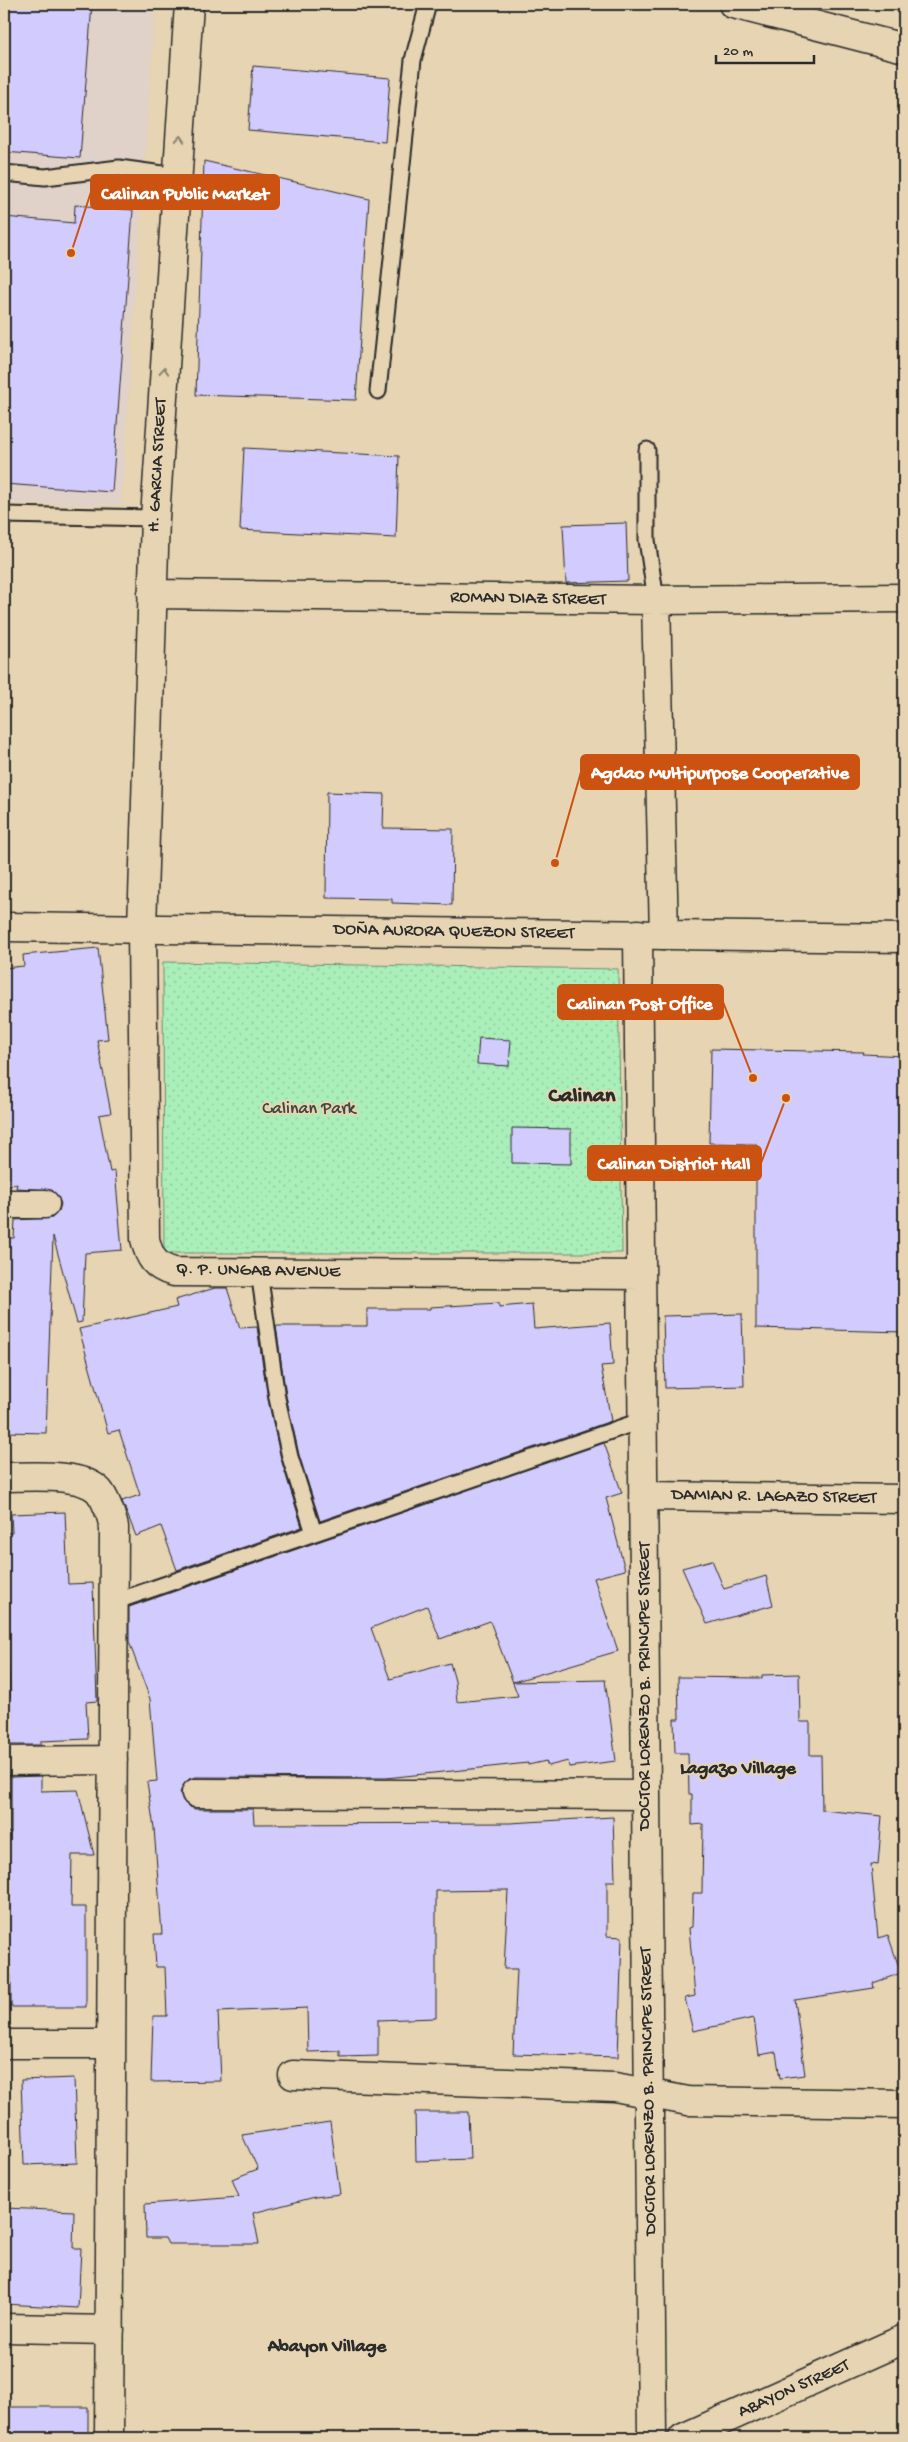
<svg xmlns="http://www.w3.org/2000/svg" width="908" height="2442" font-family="'Gochi Hand',sans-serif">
<defs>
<pattern id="park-dots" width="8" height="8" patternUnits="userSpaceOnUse" patternTransform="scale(1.25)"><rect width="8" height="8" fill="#aaefba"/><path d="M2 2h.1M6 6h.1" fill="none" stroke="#92cda0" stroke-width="1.8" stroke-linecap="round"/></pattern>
</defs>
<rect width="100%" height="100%" fill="#e6d4b2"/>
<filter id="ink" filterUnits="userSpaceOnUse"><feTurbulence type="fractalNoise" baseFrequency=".02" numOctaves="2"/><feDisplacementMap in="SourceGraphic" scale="10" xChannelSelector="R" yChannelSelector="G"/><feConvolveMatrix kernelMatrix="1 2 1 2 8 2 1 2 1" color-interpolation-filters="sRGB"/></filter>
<g filter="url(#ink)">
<path fill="#e0d1c9" d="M4,4h151l-34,501 -117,-2z"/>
<path fill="url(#park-dots)" stroke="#6a8d72" d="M163,962l455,7 4,284h-458z"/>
<path fill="#d2cbfe" stroke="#2b2b2b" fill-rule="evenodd" d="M4,4h88l-12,154 -76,-6z
M253,66l137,12 -5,64 -137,-12z
M204,161l165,38 -13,201 -160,-5z
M75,205l58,5 -21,282 -108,-8v-267l70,6z
M244,448l155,8 -3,82 -156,-8z
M626,523l2,58 -62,2 -3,-58z
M327,792l57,2 -1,34 70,1 -1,76 -60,-2v-4l-66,-1z
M98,948l10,91 -11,1 14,73 -12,2 11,57 5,-1 7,79 -37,3 -3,69 -5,1 -24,-87 -7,197 -40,-1 3,-69h-5v-125h10l1,-18 37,-2 7,-7 2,-7 -3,-8 -6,-6 -36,-2 1,-4 -8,1 -5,-37v-180l20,-2 -1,-11z
M479,1038l32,2 -2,26 -32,-2z
M711,1049l153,3 -1,2 41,2v276l-148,-4v-184l-47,-1z
M512,1128l59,1v35l-59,-1z
M215,1288h12l13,40 17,-1 11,72 13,60 21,68 -125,43 -16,-44 -25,10 -14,-35 18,-6 -21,-65 -11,3 -29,-104 98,-22 -2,-7z
M499,1303v4l33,-3 2,25 76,-6 3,42 -12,1 10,55 -291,100 -21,-66 -13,-59 -10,-70h91v-17h63v-2z
M742,1314l2,72 -79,2 -2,-72z
M604,1443l18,50 -16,5 19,72 -31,8 24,73 -105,31 92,-2 11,81 -47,6 -1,-6 -20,5 -2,-5 -18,4v-2l-142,15 -190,-1 -7,2 -6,6 -3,8 3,8 5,5 7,3h58l1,15 256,-1 103,-6 2,64h-8v55l15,1 -4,120 -105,-3 4,-85h-13l4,-79 -72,1v127l-58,2v36l-38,1v-6l-32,1 -1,-44 -89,4 3,69 -70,1 2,-66h14l-2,-49h-9l-2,-33h8l-8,-106 -7,-46 10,-1 -7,-82 -21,-57v-35zM427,1606l13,33 50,-18 28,75 -61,6 -2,-21 -5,-18 -60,16 -19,-51z
M65,1512l3,72 25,-1 4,118 -11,1 2,37 -47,2v4h-37v-48h6l-3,-96h-3v-68h8l-1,-19z
M712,1560l12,29 42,-13 7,29 -66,19 -25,-56z
M799,1674l1,48h10v33h11l1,55 60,6 -4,49 -7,-1 7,74 10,-3 13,38 -28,10 1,5 -79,12 10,75 -25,3 -4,-26 -17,3 -5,-37 -61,13 -8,-33 10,-2 -6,-68 3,-1 1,-34h9l1,-69 -11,1v-31h-3l-1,-41h-13l-1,-34h5l-1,-42 84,1v-3z
M41,1776v15l37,-1 16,65h-22l-1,52h15v100h-75v-32h-7v-143l7,1v-56z
M74,2078l3,85 -53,2 -3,-85z
M415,2112h53l2,47 -54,2z
M330,2122l10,72 -25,3 -62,16 6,31h-91l-3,-6h-19l-1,-34 94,-7 -7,-18 26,-10 -16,-34z
M4,2208l70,3 -1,37h8l-3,60 -74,-4z
M8,2407h80v31h-80z"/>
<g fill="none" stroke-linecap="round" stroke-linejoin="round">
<g stroke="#2b2b2b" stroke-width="19">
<path id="lane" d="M4,173l41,4 74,-9 58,8
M378,391l35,-331 15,-56
M647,450v90l9,60
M4,515l151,3
M259,1272l18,126 13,59 24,76
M114,1602l529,-182"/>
</g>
<g stroke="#2b2b2b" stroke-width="31">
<path id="street" d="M189,4l-34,514 -13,410 3,311c4,18 10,28 29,33l467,3
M152,594l504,6 248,-2
M656,600l8,335
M638,934l14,1504
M4,1204h41
M4,1477c25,0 77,-5 95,14 8,10 12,24 15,36l-5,911
M643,1496l261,3
M4,1761l109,-1
M196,1793l450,2
M4,2044h107
M293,2075l322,12 73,14 216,3
M4,2328l106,2
M683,2438l221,-99"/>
</g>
<g stroke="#2b2b2b" stroke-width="31">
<path id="secondary" d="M733,4l171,44
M4,927l900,11"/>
</g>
<use href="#lane" stroke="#e6d4b2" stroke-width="15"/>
<use href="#street" stroke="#e6d4b2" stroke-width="28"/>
<use href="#secondary" stroke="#e6d4b2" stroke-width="28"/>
</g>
<defs><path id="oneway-chevron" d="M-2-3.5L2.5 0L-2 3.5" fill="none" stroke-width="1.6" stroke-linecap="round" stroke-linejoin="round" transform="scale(1.25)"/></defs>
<g stroke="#88806e">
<use href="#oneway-chevron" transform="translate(180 139) rotate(-86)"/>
<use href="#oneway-chevron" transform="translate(164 371) rotate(-86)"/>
</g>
</g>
<g text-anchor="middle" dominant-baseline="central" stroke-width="4" stroke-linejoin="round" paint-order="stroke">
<g font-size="18" fill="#2b2b2b" stroke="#e6d4b2">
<text transform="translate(158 465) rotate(-87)">H. GARCIA STREET</text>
<text transform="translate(528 599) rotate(1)">ROMAN DIAZ STREET</text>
<text transform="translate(454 932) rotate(1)">DOÑA AURORA QUEZON STREET</text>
<text transform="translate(258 1271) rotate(1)">Q. P. UNGAB AVENUE</text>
<text transform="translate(774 1497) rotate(1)">DAMIAN R. LAGAZO STREET</text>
<text transform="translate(645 1686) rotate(-90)">DOCTOR LORENZO B. PRINCIPE STREET</text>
<text transform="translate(649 2091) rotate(-91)">DOCTOR LORENZO B. PRINCIPE STREET</text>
<text transform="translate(794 2389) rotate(-24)">ABAYON STREET</text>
</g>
<g font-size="18" fill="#3e4840" stroke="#e6d4b2">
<text x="309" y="1109">Calinan Park</text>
</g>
<g font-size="19" font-weight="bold" fill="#2b2b2b" stroke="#e6d4b2">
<text x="738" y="1769">Lagazo Village</text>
<text x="327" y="2347">Abayon Village</text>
</g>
<g font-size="22" font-weight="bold" fill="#2b2b2b" stroke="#e6d4b2">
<text x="582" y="1097">Calinan</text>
</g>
</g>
<path fill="none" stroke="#cc5211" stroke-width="2" d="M71 253L91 192M555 863L581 772M753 1078L723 1002M786 1098L761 1163"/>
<g fill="#cc5211" stroke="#e6d4b2" stroke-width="2">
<circle cx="71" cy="253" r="5"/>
<circle cx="555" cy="863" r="5"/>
<circle cx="753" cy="1078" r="5"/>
<circle cx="786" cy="1098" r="5"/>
</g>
<g fill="#cc5211" stroke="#cc5211" stroke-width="2">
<rect x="91" y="175" width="188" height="34" rx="5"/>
<rect x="581" y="755" width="278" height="34" rx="5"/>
<rect x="558" y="985" width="165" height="34" rx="5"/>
<rect x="588" y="1146" width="173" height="34" rx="5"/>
</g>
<g font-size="19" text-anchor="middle" font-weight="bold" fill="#fff">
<text x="185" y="199">Calinan Public Market</text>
<text x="720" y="778">Agdao Multipurpose Cooperative</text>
<text x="640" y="1009">Calinan Post Office</text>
<text x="674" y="1169">Calinan District Hall</text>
</g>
<rect width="908" height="2442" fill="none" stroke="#e6d4b2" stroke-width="20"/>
<rect x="10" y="10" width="888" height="2422" fill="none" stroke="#2b2b2b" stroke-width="2" filter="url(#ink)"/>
<path d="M716 55v8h98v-8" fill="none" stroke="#2b2b2b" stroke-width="2.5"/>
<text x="723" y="55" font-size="15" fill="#2b2b2b" stroke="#e6d4b2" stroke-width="4" paint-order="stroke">20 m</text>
</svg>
